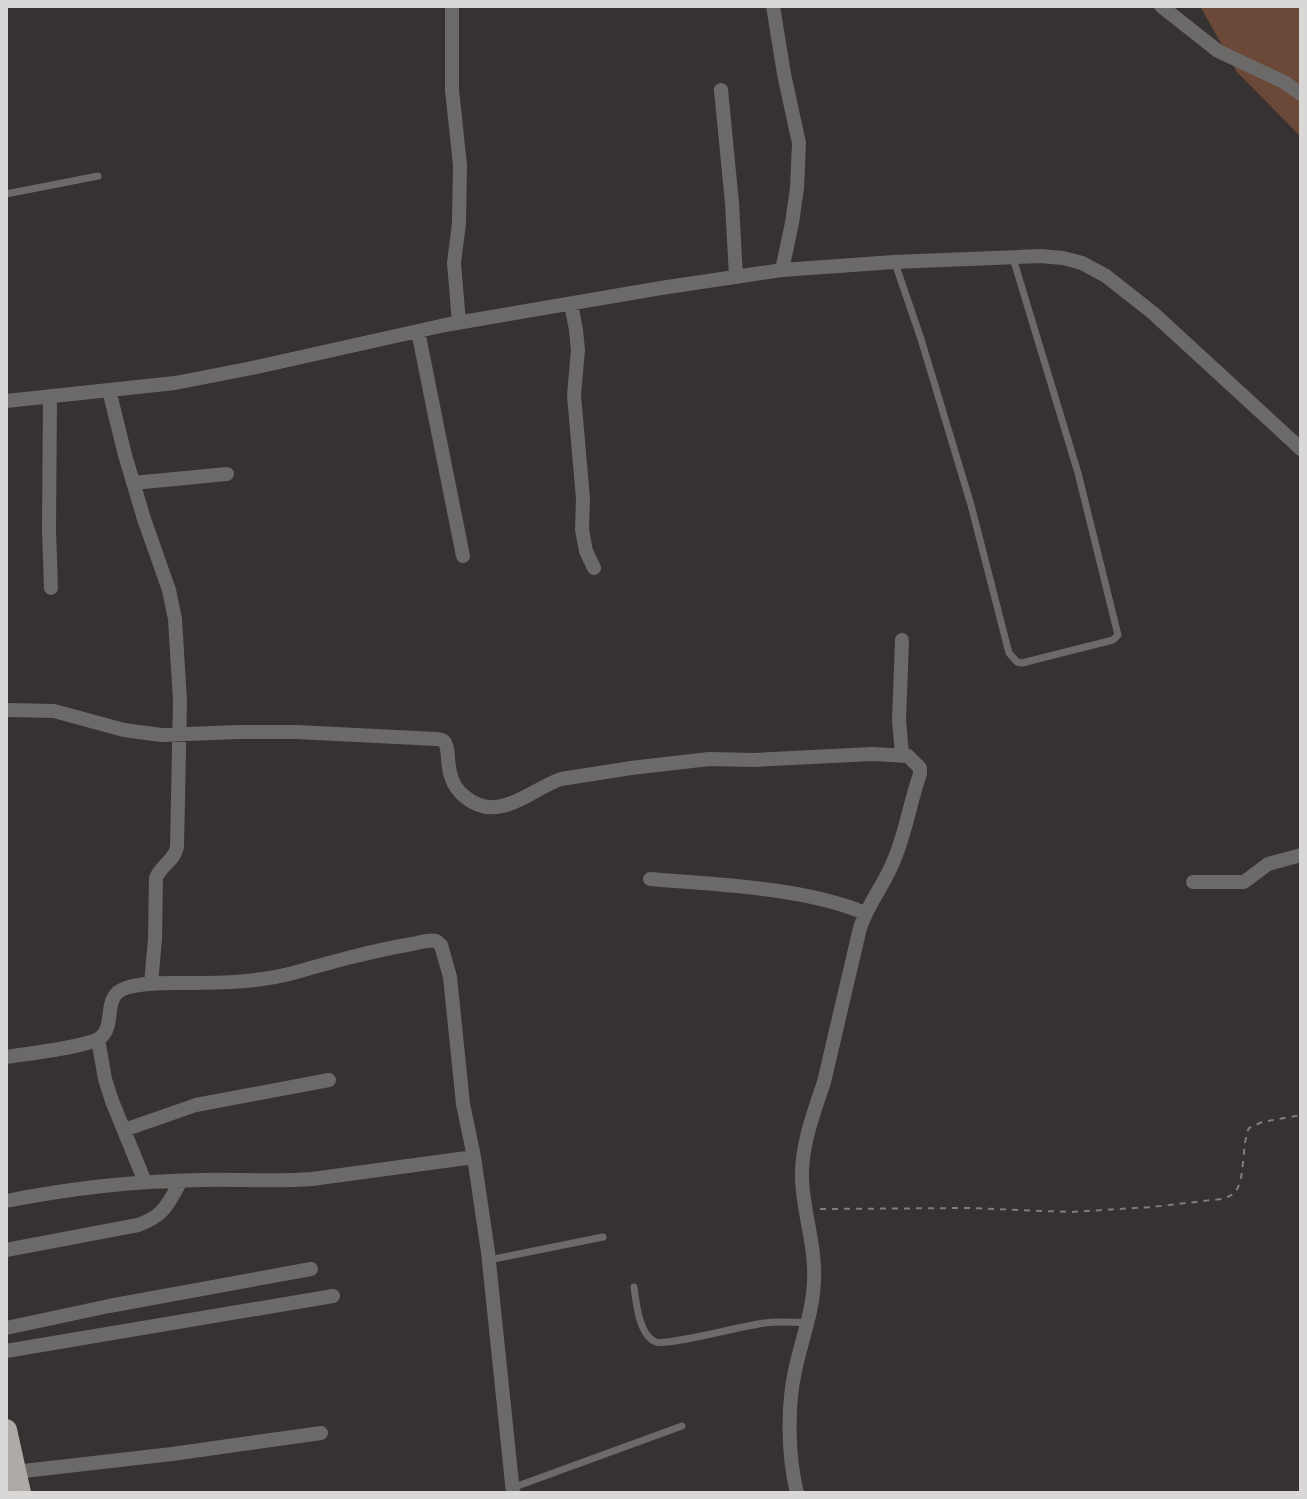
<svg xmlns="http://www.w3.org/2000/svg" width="1307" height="1499" font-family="'Fira Sans',sans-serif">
<rect width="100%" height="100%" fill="#363231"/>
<path fill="#6b4837" d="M1200,6h101v131l-64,-65z"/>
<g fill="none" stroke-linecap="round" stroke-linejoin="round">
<path stroke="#7f7c7b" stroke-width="2" stroke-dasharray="6 6" stroke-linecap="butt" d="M820,1209l148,-1 102,4 82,-5 69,-8c5,-2 9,-2 13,-6 12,-11 7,-48 15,-65l13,-6 39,-7"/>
<path stroke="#6c6a69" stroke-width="7" d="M6,194l92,-18
M895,263l26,76 50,166 38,148 8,9 5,1 91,-23 5,-5 -40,-162 -65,-215
M489,1260l114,-23
M634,1287c2,15 5,49 22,55 12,4 89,-17 109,-19 14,-2 28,-1 43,0
M512,1488l170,-62"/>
<path stroke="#6c6a69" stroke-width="14" d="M452,6v84l8,75 -1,58 -5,40 5,60
M773,6l11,68 15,69 -2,45 -5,35 -10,47
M1161,6l57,45 66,31 17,12
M721,90l11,113 4,74
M571,304l5,26 2,20 -4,45 9,104 -1,31 4,21 8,17
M418,331l45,225
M109,390l16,65 19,64 25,71 6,29 5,82 -3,146c-2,13 -16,18 -21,31l-1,61 -4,45
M50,396l-1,134 2,58
M6,401l169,-18 77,-15 193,-43 216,-37 121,-18 112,-8 146,-6 23,2 19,5 24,13 47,37 148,136
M133,483l94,-9
M9,710l45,1 70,19 37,5 77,-3h58l141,7c5,1 7,1 9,6 1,2 2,10 2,13 1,15 4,28 16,38 34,29 65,-6 97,-17l70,-11 78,-9 45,1 118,-6 36,2 12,12v6c-10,28 -14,58 -26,86 -9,24 -26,43 -34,68l-36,154c-10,30 -23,64 -22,96 1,35 14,68 12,103 -1,31 -13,60 -19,90 -8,36 -7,86 2,122
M902,754l-3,-34 3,-80
M650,879c68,6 152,8 215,34
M1193,882h51l24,-18 33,-9
M98,1039l7,40 7,22 33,81
M6,1057c18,-3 84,-10 95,-20 16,-14 -1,-43 28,-50 19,-5 41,-4 61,-4 34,0 69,-1 103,-10 39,-11 78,-22 119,-29 7,-1 17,-5 24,-3 2,1 3,3 5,4l9,32 13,127 11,53 14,95 25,241
M124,1130l72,-25 133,-25
M6,1201c65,-13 129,-20 195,-21 37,-1 74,2 111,-1l162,-22
M6,1250l132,-25c27,-10 29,-20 43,-44
M6,1328l103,-22 202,-37
M6,1351l327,-55
M15,1472l157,-18 149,-21"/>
<path stroke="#aeaaa8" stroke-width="22" d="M6,1430l14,63"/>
</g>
<rect width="1307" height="1499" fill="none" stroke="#dad8d7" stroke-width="16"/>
</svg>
